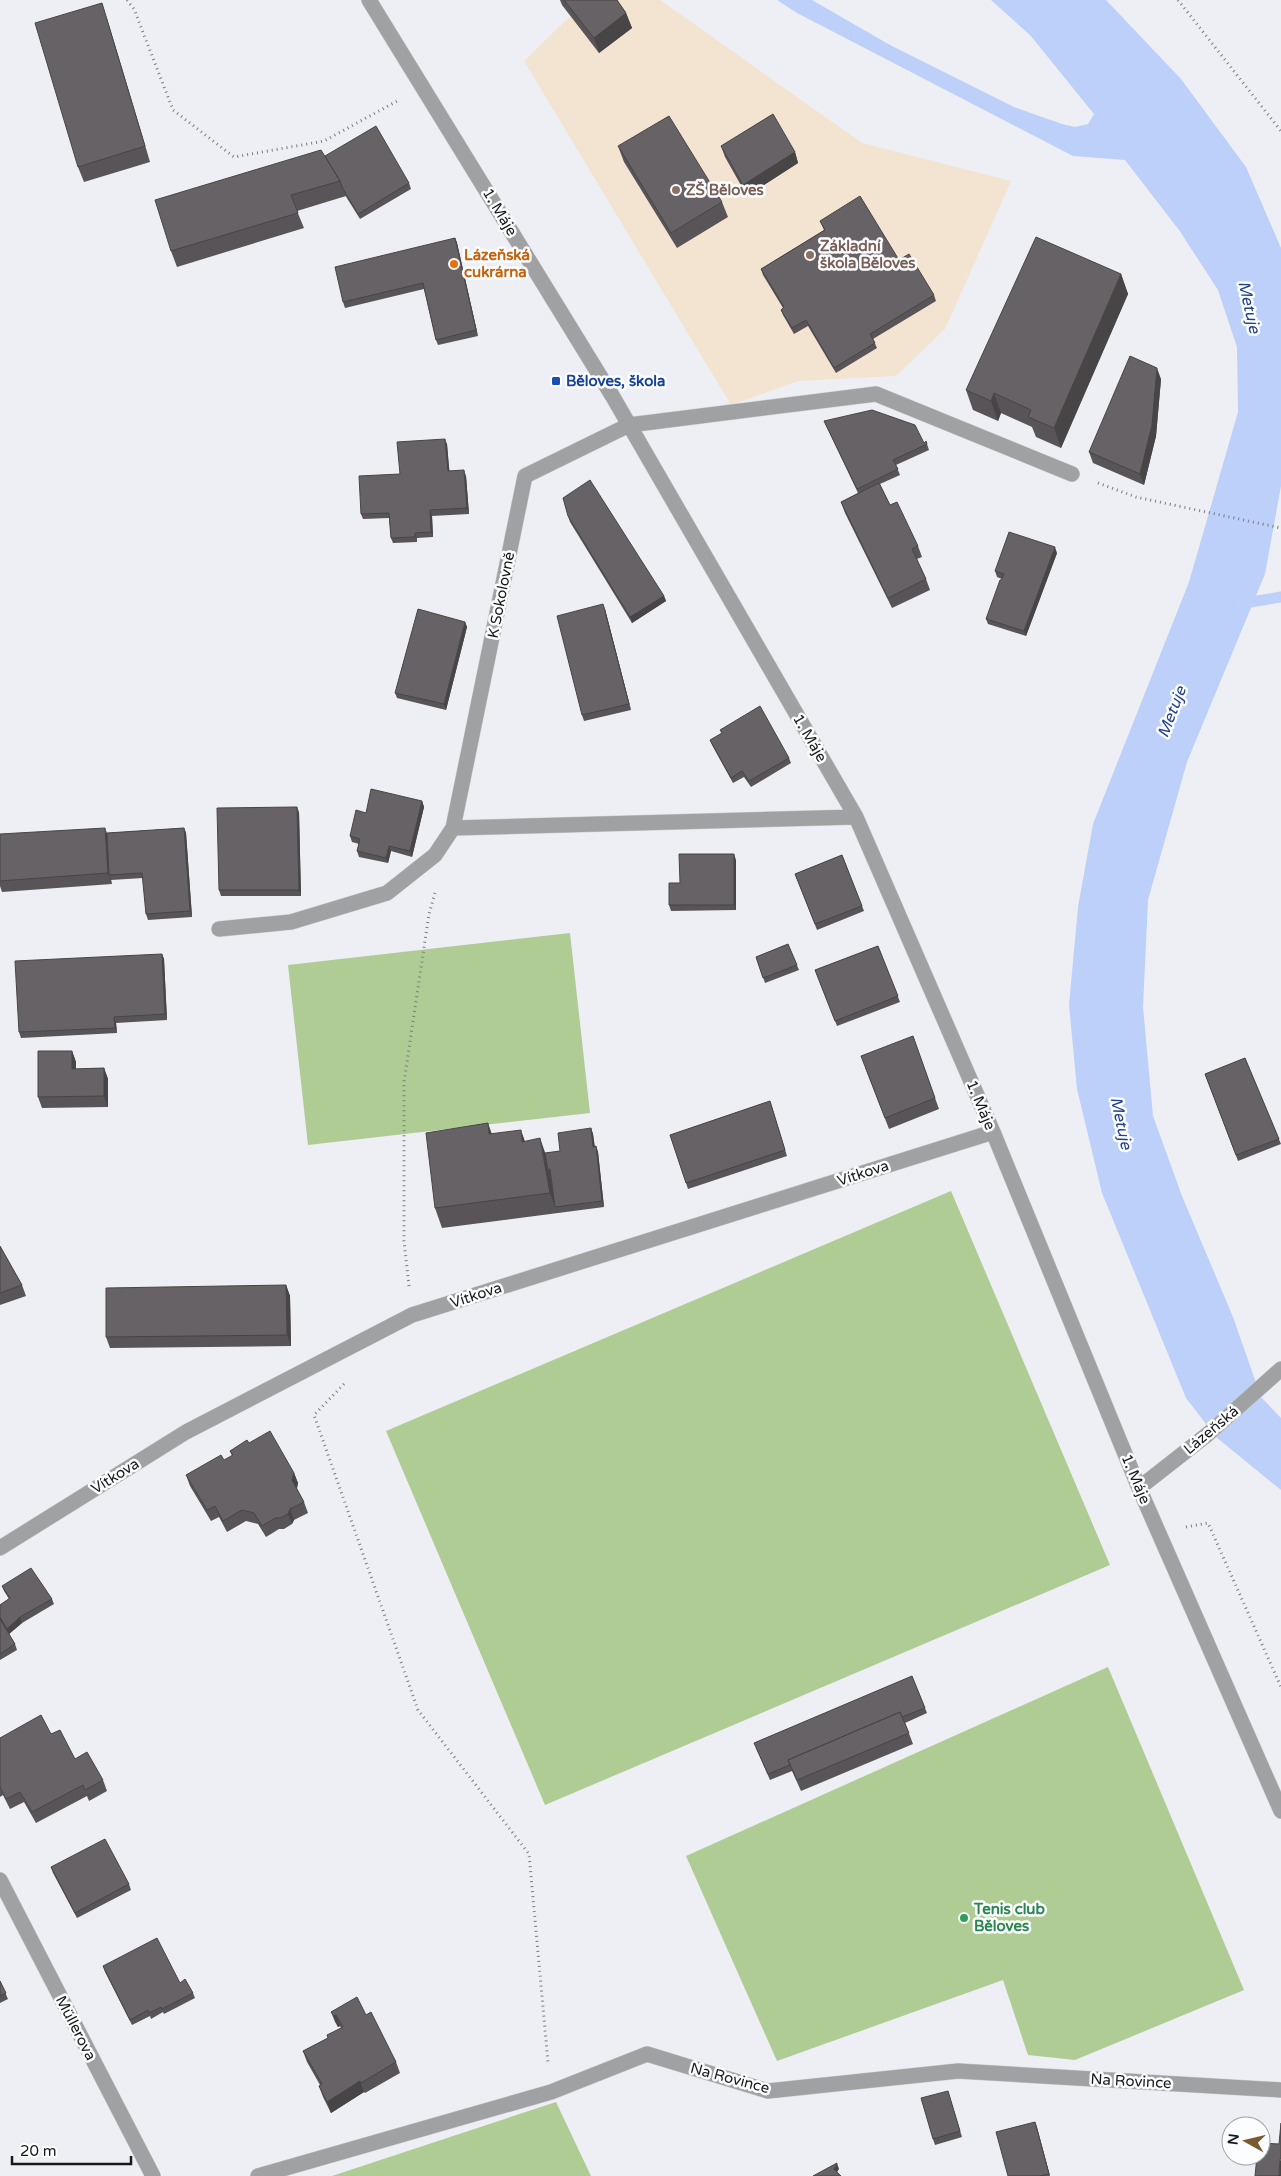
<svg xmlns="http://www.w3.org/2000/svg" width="1281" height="2176" font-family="'Varela Round',sans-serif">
<rect width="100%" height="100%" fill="#edeff4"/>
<path fill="#f3e3d1" d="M587,0h73l202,143 149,38 -66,148 -49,47 -98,5 -67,24 -207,-344z"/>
<path fill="#afcc94" d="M570,933l20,180 -282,32 -20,-180z
M951,1191l159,374 -565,240 -159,-374z
M1108,1667l136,323 -169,70 -47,-5 -25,-75 -226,81 -91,-205z
M556,2102l35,74h-259z"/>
<path fill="#bcd0f9" d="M777,0h35l78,45 124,62 48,17 13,3 13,-3 6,-10 -64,-79 -39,-35h115l75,79 65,88 35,81v238l-16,88 -78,188 -39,138 -5,107 10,109 29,80 51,121 28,80 20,21v72l-65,-53 -30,-39 -84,-205 -25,-104 -8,-84 9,-98 15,-83 96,-242 49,-170 -1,-65 -19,-57 -39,-60 -54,-70 -52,-4 -276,-143z"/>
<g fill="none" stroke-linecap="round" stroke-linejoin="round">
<path stroke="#bcd0f9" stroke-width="11" d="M1238,604l43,-7"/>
<g stroke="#cbcdd1" stroke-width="16">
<path id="minor" d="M369,0l244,397 243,420 137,315 146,356 142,323
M856,817l-403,11 72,-352 104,-51 247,-31 196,80
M219,929l72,-7 96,-29 48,-38 18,-27
M1139,1488l69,-54 73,-65
M0,1548l186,-116 226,-117 581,-183
M0,1880l153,296
M258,2176l293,-84 96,-38 121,37 190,-20 323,19"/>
</g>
<path stroke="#7c7d80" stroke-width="3" stroke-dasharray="1 4" stroke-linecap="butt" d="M127,0l7,9 39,101 61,47 90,-16 75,-41
M1178,0l103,131
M1098,483l38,14 145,31
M409,1286l-5,-45v-159l25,-168 6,-21
M344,1384l-30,31 104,295 111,144 19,208
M1186,1527l22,-4 73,164"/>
<use href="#minor" stroke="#a0a1a3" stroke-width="15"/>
</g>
<path fill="#595457" d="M560,0h57l9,13 6,15 -33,25 -37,-48z
M107,19l43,143 -66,20 -6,-15z
M618,146l104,56 6,15 -51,31 -53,-86z
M721,146l74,6 3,11 -51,33 -22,-39z
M325,156l84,27 2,6 -51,30 -15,-24 1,1 -49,15 7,17 -127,39 -6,-16z
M820,221l79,39 35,35 2,6 -63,38 4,9 -41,25 -28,-47 -14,8 -11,-19 -2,-5 2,-2 -20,-33 -2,-6 63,-39z
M455,238l2,5 21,93 -40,9 -2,-5 -12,-51 -79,19 -2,-6z
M1121,274l7,20 -67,154 -25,-11 -4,-10 -31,-14 -3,8 -25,-11 -7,-20z
M1161,379l-5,57 -12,49 -51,-22 -4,-11z
M824,421l100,22 2,-2 3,9 -33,15 4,10 -20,9 10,21 28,41 4,11 -5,2 9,20 4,11 -38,18 -47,-95 -4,-11 17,-9z
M447,444l2,27 17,5 3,38 -37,2 1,21 -16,1v4l-24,1 -2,-5 -2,-20 -26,1 -2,-5 39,-40z
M568,516l96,80 2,5 -34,22 -62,-101z
M1057,553l-31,83 -38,-12 -2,-5 16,-40 -5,-2 -2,-6z
M605,609l26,101 -47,11 -2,-6z
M465,622l2,5 -21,83 -49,-12 -2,-5z
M710,740l79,18 2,5 -40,24 -7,-10 -11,6 -21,-38z
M422,801l2,6 -12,50 -21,-6 -3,12 -29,-6 -2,-6 2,-7 -7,-2 -2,-6 16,-23z
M299,812l2,84h-80l-2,-6z
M184,828l2,5 6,84 -44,3 -2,-6 -3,-36 -32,2 1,4 -110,8 -2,-6v-5l107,-48z
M842,855l22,56 -47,19 -22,-56z
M736,860v50l-65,1 -2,-6z
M788,944l11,26 -34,13 -9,-26z
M878,946l22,56 -63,24 -22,-56z
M162,954l2,5 3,61 -51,3 1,10 -96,5 -2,-6z
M913,1036l26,73 -50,20 -24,-62z
M72,1051l4,11v7l28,-1 4,11v28l-66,1 -4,-11z
M1245,1058l36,86 -43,17 -33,-87z
M770,1101l17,55 -99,33 -18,-54z
M591,1128l2,6 2,13 1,-1 2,6 6,55 -162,21 -7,-20 56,-74 33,7 21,12 15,-2z
M0,1246l22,39 4,11 -26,9z
M286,1285l4,11 1,50 -181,2 -4,-11z
M249,1443l45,30 4,10 -1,6 7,13 4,11 -14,7 -2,4 -8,5h-5l-13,8 -8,-13 -12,-3 -19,11 -8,-15 -8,4 -21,-35 -4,-11 38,-15 8,-4 -2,-5z
M2,1586l50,13 2,5 -32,19 -13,11 -9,-15v-14l9,-6 -5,-8z
M0,1619l15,25 2,6 -17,10z
M912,1676l15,37 -22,10 8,21 -112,47 -9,-20 -22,9 -14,-32z
M51,1734l24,25 28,21 4,11 -18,10 -2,-5 -51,27 -12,-21 -14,7 -7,-14 -3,2v-59z
M51,1867l78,17 2,6 -54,28 -24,-45z
M103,1966l77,17 13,10 2,5 -31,16 -1,-2 -12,7 -1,-3 -18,9 -27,-53z
M0,1981l8,18 -8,4z
M331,2012l35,3 30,47 4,11 -35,20 -1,-1 -33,21 -8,-16 -4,-11 1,-1 -13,-23 -4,-11 25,-13 13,-10 -1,-2 -2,1 -3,-5z
M948,2091l14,46 -27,8 -2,-6z
M1035,2122l15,54h-42z"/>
<path fill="#484547" d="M102,3l5,16 43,143 -5,-16z
M626,13l6,15 -33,25 -5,-15z
M795,152l3,11 -51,33 -4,-11z
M455,238l2,5 21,93 -2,-6z
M1121,274l7,20 -67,154 -7,-20z
M1157,368l4,11 -5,57 -12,49 -4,-11z
M994,393l7,20 -3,8 -7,-20z
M445,439l2,5 3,33 -2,-6z
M464,470l2,6 3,38 -2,-6z
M430,510l2,6 1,21 -2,-5z
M1055,547l2,6 -31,83 -2,-5z
M664,596l2,5 -34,22 -2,-6z
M603,604l2,5 26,101 -2,-6z
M465,622l2,5 -21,83 -2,-6z
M422,801l2,6 -12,50 -2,-6z
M297,807l2,5 2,84 -2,-6z
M105,828l4,10v37l2,5 1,4 -4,-11z
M184,828l2,5 6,84 -2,-6z
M389,846l2,5 -3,12 -2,-5z
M734,854l2,6v50l-2,-5z
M162,954l2,5 3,61 -2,-6z
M114,1017l2,6 1,10 -2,-5z
M72,1051l4,11v17l-4,-10z
M104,1068l4,11v28l-4,-11z
M488,1123l7,20 -6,-9z
M591,1128l2,6 2,18 -2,-5z
M521,1130l7,20 -6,-8z
M540,1138l7,20 9,49h-1l-5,-14z
M596,1146l2,6 6,55 -2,-6z
M286,1285l4,11 1,50 -4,-11z
M294,1473l4,10 -2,8 -4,-11z
M290,1509l4,11 -2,4 -4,-10z
M20,1617l2,6 -13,11 -2,-5z
M336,2015l4,11 -2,1 -4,-11z
M360,2081l4,11 -33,21 -4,-11z
M1035,2122l2,5 13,49 -1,-2z
M1280,2159l1,2v15h-2z
M837,2163l2,6 -3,5 -2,-5z"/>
<path fill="#676265" stroke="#484547" d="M564,0h53l9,13 -32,25z
M102,3l43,143 -67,21 -43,-144z
M773,114l22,38 -52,33 -22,-39z
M669,116l53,86 -51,31 -53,-87z
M376,126l33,57 -51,31 -15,-25 -3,-8 -15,-25z
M321,150l19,31 -49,14 7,18 -127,38 -16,-51z
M860,196l39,64 10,-6 25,41 -64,39 5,9 -41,25 -28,-48 -14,8 -11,-18 3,-3 -23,-38 64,-39 -5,-9z
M1036,237l85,37 -67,154 -26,-11 3,-7 -37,-17 -3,8 -25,-11z
M455,238l21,92 -40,10 -13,-57 -80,19 -8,-35z
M1130,356l27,12 -5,57 -12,49 -51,-22z
M872,410l43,15 9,18 2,-2 1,3 -34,16 5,9 -41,20 -33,-68z
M445,439l3,32 16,-1 3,38 -37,2 1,22 -16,1v4l-24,1 -2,-25 -28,1 -2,-38 41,-2 -3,-32z
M590,480l74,116 -34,21 -62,-101 -5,-18z
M879,483l11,22 7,-3 21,44 -6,3 14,30 -38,19 -47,-96z
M1009,532l46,15 -31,84 -38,-12 14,-39h1l3,-6 -9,-3z
M603,604l26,100 -47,11 -25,-99z
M418,609l47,13 -21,82 -49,-11z
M760,706l29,52 -40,23 -7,-10 -11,7 -21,-38 12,-7 -2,-3z
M371,789l51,12 -12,50 -21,-5 -3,12 -29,-7 3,-12 -10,-3 6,-26 10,3z
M297,807l2,83h-80l-2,-82z
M105,828l3,45 -108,8v-47z
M184,828l6,83 -44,3 -4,-41 -33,2 -2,-42z
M679,854h55v51h-65v-22h11z
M842,855l20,51 -47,18 -20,-50z
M788,944l9,21 -34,13 -7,-21z
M878,946l20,50 -63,25 -20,-51z
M162,954l3,60 -51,3 1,11 -96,4 -4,-71z
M913,1036l22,62 -50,20 -24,-62z
M38,1051h34v18l32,-1v28l-66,1z
M1245,1058l34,81 -43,16 -31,-81z
M770,1101l15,49 -99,33 -16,-48z
M488,1123l1,11 32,-4 1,12 18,-4 10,55 -115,15 -9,-75z
M591,1128l2,19 3,-1 6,55 -47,6 -5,-38 -2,1 -3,-17 15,-2 -2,-18z
M0,1246l22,39 -22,8z
M286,1285l1,50 -181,2v-49z
M270,1431l24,42 -2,7 12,22 -14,7 -2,5 -8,4h-5l-13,8 -8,-13 -12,-3 -19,11 -8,-15 -8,4 -21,-35 35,-20 3,5 9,-5 -3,-4 17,-11 2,3z
M31,1568l21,31 -32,18 -13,12 -7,-12v-12l10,-7 -8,-12z
M0,1619l15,25 -15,10z
M912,1676l13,32 -23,9 -2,-5 -112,48 2,5 -22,9 -14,-31z
M900,1712l9,21 -112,47 -9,-20z
M41,1715l10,19 9,-4 15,29 12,-7 16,28 -18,10 -2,-5 -51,27 -12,-20 -14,7 -6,-12v-49z
M105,1839l24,45 -54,29 -24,-46z
M157,1938l23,45 5,-4 8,14 -31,16 -1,-2 -12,6 -1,-3 -18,10 -27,-54z
M0,1981l6,12 -6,3z
M357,1997l9,18 5,-3 25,50 -35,21 -1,-2 -33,21 -8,-16 3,-2 -19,-33 25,-13 -1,-3 16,-8 -7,-12 -2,1 -3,-4z
M948,2091l12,40 -27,8 -12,-41z
M1035,2122l14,52 -10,2h-31l-12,-44z
M1281,2123v36h-1l-1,17h-24l2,-20h4v-13l18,1z
M837,2163l-3,6 7,7h-28z"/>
<g fill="#8d6e63" stroke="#fcfdfe" stroke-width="2">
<circle cx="676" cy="190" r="5"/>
<circle cx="810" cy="255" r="5"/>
</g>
<circle fill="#e8710a" stroke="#fcfdfe" stroke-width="2" cx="454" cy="264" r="5"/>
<rect fill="#1a4fb4" stroke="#fcfdfe" stroke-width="2" x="551" y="376" width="10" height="10" rx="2.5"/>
<circle fill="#2e9e5b" stroke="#fcfdfe" stroke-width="2" cx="964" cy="1918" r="5"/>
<g text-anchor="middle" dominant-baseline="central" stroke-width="5" stroke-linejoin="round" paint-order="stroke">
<g font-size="15" font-weight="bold" fill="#785e54" stroke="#fcfdfe" text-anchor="start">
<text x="686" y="190">ZŠ Běloves</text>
<text x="820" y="246">Základní<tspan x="820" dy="17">škola Běloves</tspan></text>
</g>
<g font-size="15" fill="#18191a" stroke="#fcfdfe">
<text transform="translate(500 212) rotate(59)">1. Máje</text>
<text transform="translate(501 595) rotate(-79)">K Sokolovně</text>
<text transform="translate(810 738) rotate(60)">1. Máje</text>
<text transform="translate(981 1105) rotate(67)">1. Máje</text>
<text transform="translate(863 1173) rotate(-18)">Vítkova</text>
<text transform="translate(476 1295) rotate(-18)">Vítkova</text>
<text transform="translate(1211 1430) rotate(-40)">Lázeňská</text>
<text transform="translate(115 1476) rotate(-32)">Vítkova</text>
<text transform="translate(1136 1479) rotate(67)">1. Máje</text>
<text transform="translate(76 2028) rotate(63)">Müllerova</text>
<text transform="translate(730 2078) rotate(15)">Na Rovince</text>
<text transform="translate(1131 2081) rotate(3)">Na Rovince</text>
</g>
<g font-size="15" font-weight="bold" fill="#c56008" stroke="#fcfdfe" text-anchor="start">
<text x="464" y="255">Lázeňská<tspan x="464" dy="17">cukrárna</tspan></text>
</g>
<g font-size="15" font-weight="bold" fill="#164399" stroke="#fcfdfe" text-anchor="start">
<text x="566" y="381">Běloves, škola</text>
</g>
<g font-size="15" font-weight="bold" fill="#27864d" stroke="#fcfdfe" text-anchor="start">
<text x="974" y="1909">Tenis club<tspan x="974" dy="17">Běloves</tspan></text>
</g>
<g font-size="16" font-style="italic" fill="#22418d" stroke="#fcfdfe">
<text transform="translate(1249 307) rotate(77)">Metuje</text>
<text transform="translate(1172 712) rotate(-69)">Metuje</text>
<text transform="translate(1121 1123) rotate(78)">Metuje</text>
</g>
</g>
<g transform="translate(1246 2141) rotate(278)"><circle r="24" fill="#fcfdfe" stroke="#a1a2a3"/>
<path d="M0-4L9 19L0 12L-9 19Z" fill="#785b2f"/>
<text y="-8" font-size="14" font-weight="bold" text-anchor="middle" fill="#18191a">N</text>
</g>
<path d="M12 2156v8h119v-8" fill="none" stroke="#18191a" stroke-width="2.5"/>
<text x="20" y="2156" font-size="15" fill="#18191a" stroke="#fcfdfe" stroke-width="4" paint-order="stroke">20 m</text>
</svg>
